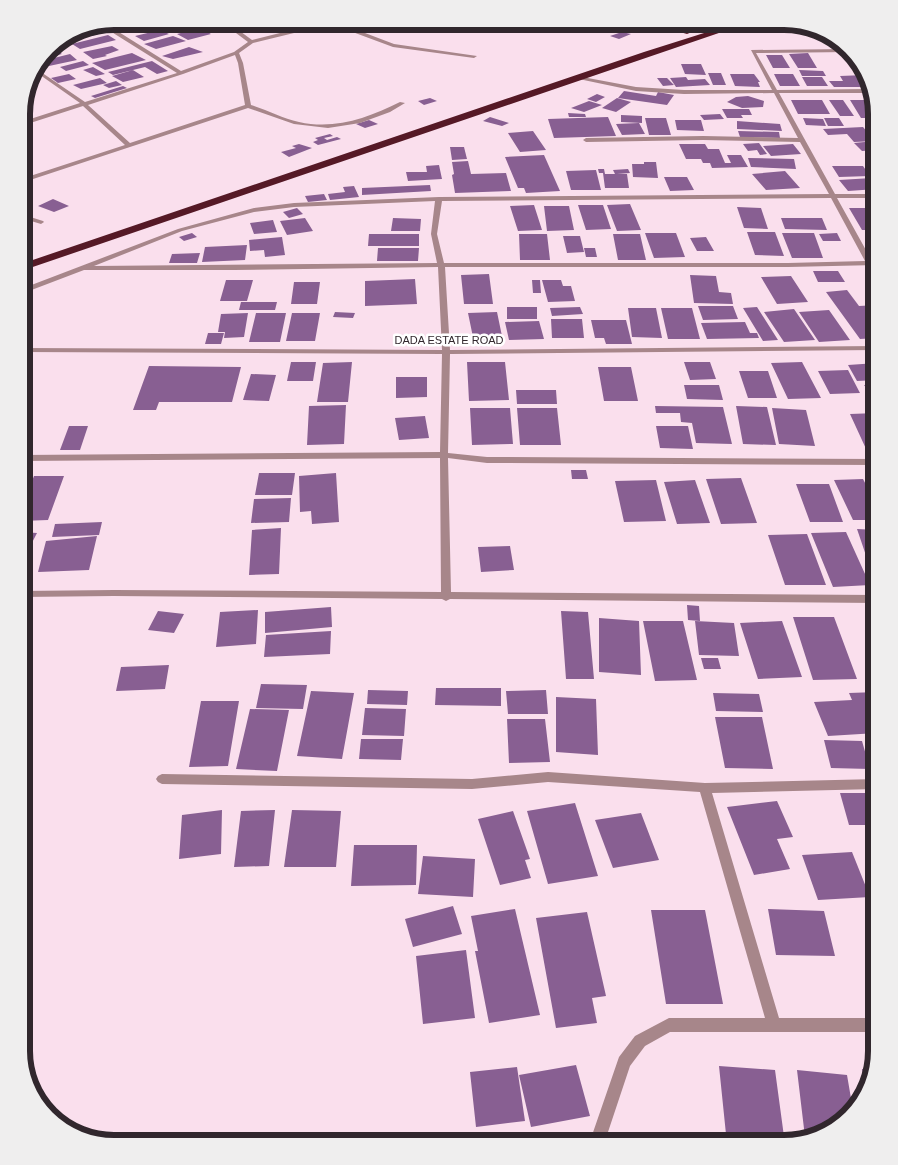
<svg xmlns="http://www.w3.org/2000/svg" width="898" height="1165" font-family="Helvetica,sans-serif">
<rect width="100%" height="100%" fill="#fadfed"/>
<path fill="#885f92" d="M114,21h26l-3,2 5,1 -18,2 -14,-3z
M163,21h18v1l-17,4 -7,-3z
M261,21h7l10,5 -17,4 -13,-5z
M552,21l11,3 -16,6 -10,-3z
M200,28l11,6 -23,6 -11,-6z
M92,30l7,4 -34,8 -2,-1z
M160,30l9,4 -25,7 -9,-5z
M622,32l9,2 -12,5 -9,-3z
M108,35l8,5 -36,9 -8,-5z
M173,36l13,5 -30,8 -12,-5z
M112,46l7,4 -14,5 2,1 -14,3 -10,-7z
M189,47l14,5 -30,7 -11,-3z
M53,49l9,5 -20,5 6,-9z
M132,53l14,7 -41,10 -13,-7z
M808,53l9,15h-19l-9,-14z
M70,54l7,6 -28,6 -7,-5z
M766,55h16l8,13h-17z
M83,61l6,4 -23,6 -6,-4z
M152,61l16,10 -11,3 -12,-7 -32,8 -5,-3z
M681,64h20l5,11 -21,-1z
M93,67l12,7 -9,2 -13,-6z
M133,70l11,7 -21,5 -11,-6z
M799,70l24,1 3,5h-24z
M708,73h13l5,12h-13z
M69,74l7,5 -18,4 -7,-5z
M730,74h24l6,8h-2l2,5 -25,-1z
M774,74h19l7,12h-20z
M865,75l4,12h-35l-5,-6h14l-3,-5z
M686,77l2,3 17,-1 5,6 -34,2 -6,-9z
M802,77h20l6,9h-21z
M100,78l7,5 -26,6 -8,-4z
M657,78h10l7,7 -11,1z
M116,81l6,4 -13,3 -6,-3z
M123,86l4,2 -32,10 -4,-2z
M624,91l32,5 2,-4 16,3 -7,10 -49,-7z
M597,94l8,3 -9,5 -9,-3z
M748,96l16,5 -1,6 -21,1 -15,-6 9,-5z
M430,98l7,3 -13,4 -6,-4z
M617,98l14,4 -15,10 -14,-4z
M791,100h31l8,14h-32z
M829,100h14l11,16h-14z
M850,100h19l6,9 2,9h-16z
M589,101l13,4 -18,7 -13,-4z
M722,109h27l3,6h-11l2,3h-16z
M568,113l17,1 1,3h-17z
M720,114l4,5 -20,1 -4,-5z
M621,115l21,1v7l-21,-1z
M490,117l19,6 -7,3 -19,-5z
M608,117l8,19 -62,2 -6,-19z
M645,118h21l5,17h-22z
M803,118l20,1 3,7 -20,-1z
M824,118h15l5,8h-16z
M369,120l9,4 -13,4 -9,-4z
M675,120h26l3,11 -27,-1z
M737,121l43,3 2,7 -45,-2z
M639,123l6,11 -23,1 -6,-11z
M863,127l12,14 -21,1 -7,-8 -19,1 -5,-6z
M533,131l13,19 -26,2 -12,-19z
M738,131l41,1 1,6 -40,-1z
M330,134l3,2 -9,2 3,2 10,-3 4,2 -23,6 -5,-3 5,-2 -3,-2z
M875,141l2,9 -15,1 -8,-8z
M759,143l8,11 -7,1 -3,-5 -9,1 -5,-7z
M299,144l13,4 -23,9 -8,-5 15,-4 -4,-2z
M679,144h26l3,5h11l6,14h6l-4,-8h14l7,12 -36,1 -2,-5h-7l-2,-4h-15z
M793,144l8,10 -30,2 -8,-10z
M450,147h14l3,12 -15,1z
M544,155l16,36 -34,2 -2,-5h-6l-13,-31z
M748,158l46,1 2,10 -45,-2z
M468,161l3,13 35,-1 5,18 -56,2 -3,-18 2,-1 -2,-12z
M644,162h12l2,16 -25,-1 -1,-13h12z
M439,165l3,14 -34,2 -2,-9h21l-1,-6z
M832,166h31l7,10 -31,1z
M598,169h6l1,5h10l-2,-4 15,-1 2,4 -13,1h10l2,14h-24l-2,-15h-4z
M596,170l5,20h-30l-5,-19z
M785,171l15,17 -34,2 -14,-16z
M664,177h23l7,13 -24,1z
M872,178l5,6v5l-29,2 -9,-11z
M430,185l1,6 -69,4v-7z
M354,186l5,11 -29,3 -2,-6 17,-2 -2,-5z
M324,194l3,6 -19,2 -3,-6z
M53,199l16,7 -15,6 -16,-6z
M630,204l11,26 -24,1 -10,-26z
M534,205l8,25 -24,1 -8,-25z
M578,205h25l8,24 -25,1z
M544,206h25l5,24 -27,1z
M737,207l24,1 7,21 -24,-1z
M297,208l6,6 -14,4 -6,-6z
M849,208h19l3,6h6v16h-15z
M305,218l8,13 -26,4 -7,-14z
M393,218l28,1 -1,12h-29z
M781,218h41l5,12 -42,-1z
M273,220l4,12 -23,2 -4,-11z
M747,232h28l9,24 -29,-1z
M192,233l5,4 -13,4 -5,-4z
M645,233h31l9,24 -31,1z
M782,233h32l9,25h-31z
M837,233l4,8h-18l-4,-7z
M369,234h50v12h-51z
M519,234h28l3,26h-30z
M613,234h27l6,26h-28z
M563,236h17l4,16 -17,1z
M282,237l3,18 -20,2 -1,-7 -14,1 -1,-11z
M706,237l8,14h-17l-7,-13z
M247,245l-2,15 -43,2 3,-15z
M378,248h41l-1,13h-41z
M584,248h11l2,9h-11z
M200,253l-3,10h-28l3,-9z
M813,271h25l7,11h-27z
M489,274l4,30h-29l-3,-29z
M690,275l26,1 3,16 12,1 2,11 -39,-1z
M791,276l17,26 -31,2 -16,-27z
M415,279l2,25 -52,2v-25z
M226,280h27l-6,21h-27z
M532,280h8l1,13h-8z
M542,280h19l2,6h8l4,15 -27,1z
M294,282h26l-3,22h-26z
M847,290l12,16 18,-1v33l-17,1 -34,-47z
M241,302h36l-2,8h-36z
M698,306h35l5,13 -35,1z
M507,307h30v12h-30z
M580,307l3,7 -31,2 -2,-8z
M757,307l21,33 -15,1 -20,-33z
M628,308h28l6,30 -30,-1z
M661,308h31l8,31h-32z
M794,309l21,31 -31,2 -20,-30z
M829,310l21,30 -31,2 -20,-30z
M335,312l20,1 -2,5 -20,-1z
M497,312l6,29 -29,1 -6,-29z
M248,313l-4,24 -20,1 1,-6h-7l3,-18z
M256,313h30l-6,29h-31z
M292,313h28l-5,28h-29z
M551,319h31l2,19h-32z
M591,320h35l6,24h-26l-2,-6h-9z
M539,321l5,18 -35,1 -4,-18z
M745,322l5,11h7l2,5 -52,1 -6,-16z
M208,333h16l-3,11h-16z
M291,362h25l-3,19h-26z
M352,362l-4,40h-31l6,-39z
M467,362h38l4,38 -40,1z
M684,362h26l6,17 -26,1z
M802,362l19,36 -33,1 -17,-36z
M877,363v17l-20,1 -9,-16z
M149,366l92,1 -9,35h-73l-3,8h-23z
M598,367h33l7,34h-34z
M848,370l12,23 -30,1 -12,-23z
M739,371h29l9,27h-29z
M251,374l25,1 -7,26 -26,-1z
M396,377h31v20l-31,1z
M877,384v18l-13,-17z
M684,385h35l4,15 -36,-1z
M516,390h40l1,14h-40z
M346,405l-2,39 -37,1 2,-39z
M655,406l68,1 9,37 -36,-1 -4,-20 -11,-1 -1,-9h-24z
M736,406l31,1 9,38 -33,-1z
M470,408h40l3,36 -41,1z
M517,408h40l4,37h-41z
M772,408l34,2 9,36 -36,-2z
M877,413v38h-10l-17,-37z
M425,416l4,22 -30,2 -4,-22z
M69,426h19l-8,24h-20z
M656,426h32l5,23 -33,-1z
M571,470h15l2,9h-16z
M259,473h36l-3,22h-37z
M336,473l3,49 -27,2 -1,-13 -11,1 -1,-36z
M34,476h30l-16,44 -27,1v-12z
M741,478l16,45 -36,1 -15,-45z
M863,479l14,27v14h-24l-19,-40z
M656,480l10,41 -42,1 -9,-41z
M695,480l15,43 -33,1 -13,-42z
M796,484h33l14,38h-33z
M291,498l-2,24 -38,1 3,-24z
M102,522l-3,13 -47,2 3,-13z
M281,528l-2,46 -30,1 3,-45z
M857,529l20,1v55h-1z
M21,532l16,1 -16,31z
M846,532l24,53 -37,2 -22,-54z
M807,534l19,51h-41l-17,-50z
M97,536l-8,34 -51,2 8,-31z
M510,546l4,24 -33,2 -3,-25z
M687,605l12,1 1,15 -12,-1z
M331,607l1,20 -67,6v-21z
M258,610l-2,34 -40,3 4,-35z
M158,611l26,3 -10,19 -26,-3z
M561,611l27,1 6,67h-28z
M793,617h41l23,62 -44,1z
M599,618l40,3 2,54 -42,-3z
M643,621h40l14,59 -42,1z
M695,621l39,2 5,33 -40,-1z
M782,621l20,56 -44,2 -18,-56z
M331,631l-1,23 -66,3 2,-22z
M701,658h17l3,11h-17z
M169,665l-4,24 -49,2 5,-24z
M261,684l46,1 -4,24 -47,-1z
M436,688h65v18l-66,-1z
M368,690l40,1 -1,14 -40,-1z
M546,690l2,24h-40l-2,-23z
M311,691l43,2 -12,66 -45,-3z
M877,692v41l-49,3 -14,-34 38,-2 -3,-7z
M713,693l46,1 4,18 -47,-1z
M556,697l40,2 2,56 -42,-3z
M201,701h38l-11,65 -39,1z
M365,708l41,1 -2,27 -42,-1z
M250,709l39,1 -12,61 -41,-2z
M715,717h47l11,52 -48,-1z
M507,719h38l5,43 -41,1z
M361,739h42l-2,21 -42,-1z
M824,740l38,1 8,28 -39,-1z
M840,793h37v29h-5l1,3h-24z
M777,801l16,36 -16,2 13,30 -36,6 -27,-68z
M575,803l23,73 -50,8 -21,-73z
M222,810l-1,44 -42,5 3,-44z
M275,810l-6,56 -35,1 7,-56z
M292,810l49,1 -5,56h-52z
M513,811l17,48 -5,1 6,18 -31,7 -22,-66z
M641,813l18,47 -46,8 -18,-48z
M865,834h12v35h-1z
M354,845h63l-1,40 -65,1z
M852,852l18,45 -52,3 -16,-45z
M423,856l52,3 -2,38 -55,-3z
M453,906l9,28 -49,13 -8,-28z
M515,909l25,106 -51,8 -14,-72h3l-7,-35z
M768,909l56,2 11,45 -59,-1z
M651,910h54l18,94h-57z
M587,912l19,84 -14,2 5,25 -41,5 -20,-110z
M466,950l9,68 -52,6 -7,-68z
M576,1065l14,51 -59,11 -12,-52z
M719,1066l56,4 10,74h-58z
M517,1067l8,54 -49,6 -6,-55z
M862,1069l10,1 -6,23z
M797,1070l50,5 6,35 -18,18 -30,9z"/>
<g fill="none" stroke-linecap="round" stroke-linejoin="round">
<path fill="#a7868a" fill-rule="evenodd" d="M220,21h6l26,19 76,-19h9l-1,1 58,22 83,12 -3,2 -81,-11 -62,-23 -78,19 -14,10 4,10 8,42c16,5 31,13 48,17 36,8 69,-4 101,-20l5,1 -15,9 -30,11 -32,5 -34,-4 -46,-16 -227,75v-4l104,-34 -42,-39 -62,20v-4l59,-19 -47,-33 2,-2 50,34 92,-29 -75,-47 4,-2 75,47 53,-19 14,-10zM235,55l3,8 7,42 -115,38 -42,-38 95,-31z
M847,49l3,3 -94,1 21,37 92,-1 1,4h-91l56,101h42v4h-40l35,63h5v4l-89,2h-343l5,83 427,-4v4l-427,4 -2,99 39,4 390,2v6l-390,-2 -39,-5 3,134 426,3v8l-427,-4 -4,2 -4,-2 -328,-3 -93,1v-6l93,-1 327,2 -1,-134 -419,3v-6l419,-3 2,-98 -421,-2v-4l421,2 -4,-83 -204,3h-150l-63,24v-5l157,-60 76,-21 40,-5 145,-6 390,-3 -29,-52 -97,-2 -117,2 -3,-2 3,-2 117,-2 95,2 -24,-45 -90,1 -48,-3 -62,-13 3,-2 59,11 48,3h88l-21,-40zM831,198l34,63 -77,2h-344l-7,-29 5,-33zM435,201l-4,33 6,29 -343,3 88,-35 72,-19 40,-5z
M21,214l22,7 1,1 -3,2 -20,-6z
M548,772l157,11 172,-4v10l-165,4 67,225h98v14h-207l-25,14 -15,20 -26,78h-15l30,-87 16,-21 34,-18h96l-65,-226 -152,-10 -76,7 -310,-5 -4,-2 -2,-3 2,-3 4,-2 310,5z"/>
<path fill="#551926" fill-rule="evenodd" d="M708,21h11l-32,13 -7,-2z
M742,21h12l-733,250v-7l623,-212z"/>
</g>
<g text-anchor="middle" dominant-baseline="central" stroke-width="5" stroke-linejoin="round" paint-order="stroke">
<g font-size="11" fill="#31272d" stroke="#fff">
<text x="449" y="340">DADA ESTATE ROAD</text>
</g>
</g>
<path d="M0 0H898V1165H0ZM114 30H784A84 84 0 0 1 868 114V1051A84 84 0 0 1 784 1135H114A84 84 0 0 1 30 1051V114A84 84 0 0 1 114 30Z" fill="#efeeee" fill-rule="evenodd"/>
<path fill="none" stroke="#31272d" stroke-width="6" d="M114 30H784A84 84 0 0 1 868 114V1051A84 84 0 0 1 784 1135H114A84 84 0 0 1 30 1051V114A84 84 0 0 1 114 30Z"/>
</svg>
